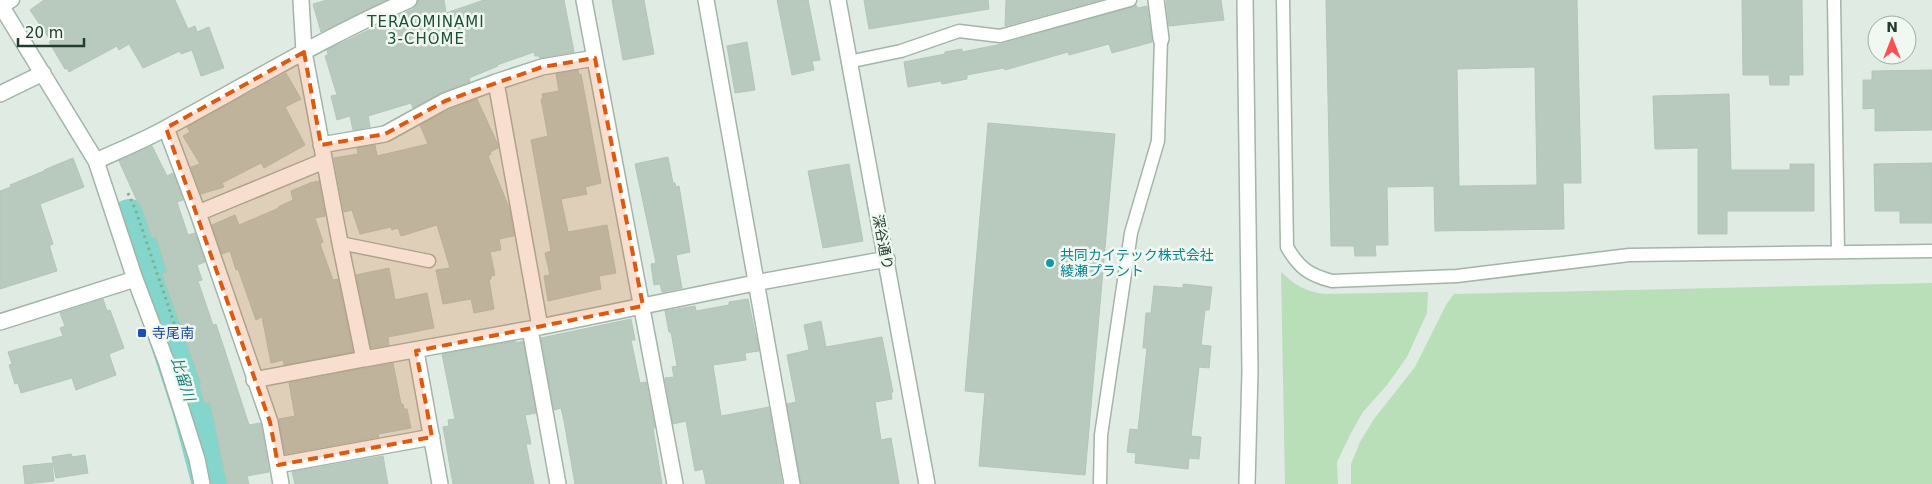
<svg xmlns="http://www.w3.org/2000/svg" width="1932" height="484" font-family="'DejaVu Sans','Noto Sans JP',sans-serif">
<rect width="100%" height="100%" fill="#e0ece3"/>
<path fill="#b8dfb7" d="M1281,272c14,13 25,20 44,22l103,-2 -1,21 -20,44 -20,28 -24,27 -12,21 -14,29 1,22h-53z
M1932,283v201h-581v-20l9,-22 14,-23 41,-52 31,-62 8,-11z"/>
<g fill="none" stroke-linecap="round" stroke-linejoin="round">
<path stroke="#84d5cb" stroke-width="40" d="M130,219l62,189 20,76"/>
</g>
<path fill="#b8cabe" stroke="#b2c6b8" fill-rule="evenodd" d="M44,0h131l13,29 7,-3 2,6 12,-5 15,41 -23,8 -9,-26 -11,4 -1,-3 -37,17 -14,-24 -10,6 -2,-4 -48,26 -2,-4 -2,1 -16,-27 2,-1 -21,-31z
M327,0h59l-65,32 -8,-28z
M418,0h26l2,13 38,-13h80l10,52 -34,6 -1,-2h-4l-1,-4 -37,13 1,1 -29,12 1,4 -28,10 -29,16 -2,-5 -43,13 2,11 -17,3 -3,-14 -13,4 -6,-24 6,-1 -12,-39 3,-1 -1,-5 86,-41 4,-4z
M612,0h32l10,54 -31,6z
M777,0h31l12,60 -8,1 2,9 -22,5z
M864,0h124l1,9 -120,20z
M1006,0h94l-95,26z
M1169,0h52l3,20 -55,6 -3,-25z
M1326,0h251l4,183h-18l1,46 -129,2 -1,-45 -47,1 1,58h-13l1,11h-21l-1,-10h-23zM1535,67l2,118 -78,1 -2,-117z
M1742,0h60l1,75h-14v10h-19l-1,-10h-26z
M1136,5l2,3 9,-2 5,36 -40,11 -3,-9 -40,11 -1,-3 -63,18 -1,-2 -37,7v4l-25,5 -1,-3 -33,6 -4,-25 41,-8v-2l17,-3v3l40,-8z
M747,42l8,48 -20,3 -8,-47z
M578,70l1,5 2,-1 20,109 -16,4 2,7 -26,5 7,33 39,-7 9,48 -17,3 2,13 -53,12 -4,-25 6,-1 -5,-22 6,-2 -20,-111 17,-4 -7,-37h2l-1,-5 17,-3 -3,-17z
M1932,70v60l-57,1v-23l-12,1v-29h9v-9z
M286,73l15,26 -16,8 20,38 -41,23 -3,-5 -39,20 2,4 -23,7 -10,-27 9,-3 -17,-28 7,-4 -3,-5z
M1729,94l2,76h59v-6h24v47h-87v23h-29v-86l-43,1 -2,-53z
M477,99l21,46v3l-8,4 1,2 -3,2 22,54 4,26 -15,3 2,11 -11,2 5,23 -4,1v3l-2,1 5,29 -20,4 -3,-14 -28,5 -7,-34 14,-2 -13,-43 -36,11 -3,-8 -6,2 -1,-3 -31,7 -8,-24 -8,2 -10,-54 24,-4 -1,-6 18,-3 2,11 51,-12 -8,-19 29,-15z
M988,123l127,11 -30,341 -106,-9 6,-73 -20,-2z
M152,146l15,30 6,-3 10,27 -6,2 11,33 7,-2 10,29 -8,3 5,15 -4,1 15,44 3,-1 7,21 26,80 11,-2 1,1 8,48 -22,4 2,8h-22l-17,-82 -5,2 -6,-19 2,-1 -39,-110 5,-2 -11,-35 -4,1 -12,-35h-2l-19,-42z
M668,157l5,26h2l1,4 3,-1 11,66 -14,3 6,33 -20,4 -2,-8 -6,1 -3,-21 5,-1 -21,-99z
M73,158l11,29 -44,17 13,40 -3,1v3l7,23 -57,18v-98l11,-4 -1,-2 34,-14v-1z
M1932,163v60h-32v-12h-25l-1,-47z
M849,164l14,77 -40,7 -15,-77z
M319,181l6,35 -10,2 8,24 -3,2 13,36 5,-1 15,73 -69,13 -1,-5 -12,3 -9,-46 -6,3 -18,-51 -2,1 -6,-19 -8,3 -10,-29 23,-10 4,10 40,-17 -1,-1 15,-7 -2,-9 19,-8z
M389,268l6,32 32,-7 7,35 -46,9 1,8 -18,3 -15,-73z
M1183,284l29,3 -3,23h-4l-4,35 10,1 -2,22 -10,-1 -8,69 10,1 -2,22 -10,-1 -1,11 -53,-6 1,-10 -9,-1 3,-23 8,1 9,-82h-4l3,-35h5l3,-27 29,2z
M103,299l4,12 3,-1 14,38 -15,6 7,21 -40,15 -4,-12 -51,15 -3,-10 -3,1 -6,-19 3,-1 -4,-12 55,-16 -3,-8 5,-2 -5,-13z
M748,299l11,52 -14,2 1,7 -33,5 8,51 48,-9 13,77h-76l-3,-15 -8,2 -9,-50 -13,3 -8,-46 9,-1 -2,-10 5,-1 -6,-34h-2l-4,-21 30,-5 1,5 33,-6v-3z
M631,319l4,21h-4l9,43 6,-1 9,46h-2l9,56h-87l-11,-63 -3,-13 -7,2 -13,-72z
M821,321l5,26 56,-10 11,55 -2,1 1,6 -17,3 6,38 10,-2 8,46h-98l-14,-80 9,-2 -9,-47 22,-5 -5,-25z
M516,341v2l7,-2 13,72 -11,2 6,29h-5l8,40h-81l-10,-57 6,-1 -1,-6 7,-1 -13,-65z
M393,363l8,41h2l1,5h3l4,19 -33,6 1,3 -94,17 -6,-35 16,-3 -6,-33z
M71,454l1,3 13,-2 3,18 -32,5 -4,-21z
M383,456l5,28h-93l-3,-12z
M52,463l2,18 -29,3 -2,-18z"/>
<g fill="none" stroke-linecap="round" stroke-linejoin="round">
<g stroke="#a3b4a9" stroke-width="15">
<path id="service" d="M1283,0l4,247c12,21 22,28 45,34l125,-5 172,-21 303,-4
M1834,0l4,252
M3,7l10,-7
M848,62l53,-11 58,-20 41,5 130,-36
M340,243l89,18
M1100,484l1,-49 30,-202 27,-92 3,-102"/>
</g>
<g stroke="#a3b4a9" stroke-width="18">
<path id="minor" d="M301,0l3,52 36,191 24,116 166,-30 225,-46 132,-24
M584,0l91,484
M706,0l86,484
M1156,0l5,39
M0,4l96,157 39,118 31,82 31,98 5,25
M496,82l44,245
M0,94l43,-21
M166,128l32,85 72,209 11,62
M321,145l64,-11 60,-33 51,-19 46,-15 53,-9
M96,161c24,-11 49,-21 72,-34 80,-43 158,-91 241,-127
M198,213l126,-52
M0,322l135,-43
M530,329l28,155
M416,351l24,133
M254,380l110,-21
M278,465l154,-28"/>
</g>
<g stroke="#a3b4a9" stroke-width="18">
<path id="tertiary" d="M838,0l89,484
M1245,0l5,371 -3,113"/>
</g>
<path stroke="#7eb193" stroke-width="3" stroke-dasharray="2.5 4" stroke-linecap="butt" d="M128,193l8,18 40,118"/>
<use href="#service" stroke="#fff" stroke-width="12"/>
<use href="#minor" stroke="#fff" stroke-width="15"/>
<use href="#tertiary" stroke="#fff" stroke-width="15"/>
</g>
<path fill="#de580e" fill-opacity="0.2" stroke="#de580e" stroke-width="4" stroke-dasharray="10 6" stroke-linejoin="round" d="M304,52l17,93 64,-11 60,-33 97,-34 53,-9 48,248 -227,45 16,86 -154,28 -8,-43 -104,-294z"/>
<circle fill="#0f9aa8" stroke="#f1f8f2" stroke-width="2" cx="1050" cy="263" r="5"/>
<rect fill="#1a4fb4" stroke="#f1f8f2" stroke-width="2" x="137" y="328" width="10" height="10" rx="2.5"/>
<g text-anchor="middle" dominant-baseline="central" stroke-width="5" stroke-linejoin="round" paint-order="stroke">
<g font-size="14" fill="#203d2d" stroke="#f1f8f2">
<text transform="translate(883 242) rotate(79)">深谷通り</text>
</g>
<g font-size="14" fill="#0d838f" stroke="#f1f8f2" text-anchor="start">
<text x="1060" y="255">共同カイテック株式会社<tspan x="1060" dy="16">綾瀬プラント</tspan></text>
</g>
<g font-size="14" fill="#164399" stroke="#f1f8f2" text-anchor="start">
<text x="152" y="333">寺尾南</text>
</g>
<g font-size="15" letter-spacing="1" fill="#1b5034" stroke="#f1f8f2">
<text x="426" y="22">TERAOMINAMI<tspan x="426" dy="17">3-CHOME</tspan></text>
</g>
<g font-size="15" font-style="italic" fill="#167c71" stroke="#f1f8f2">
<text transform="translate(183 379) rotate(72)">比留川</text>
</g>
</g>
<g transform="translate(1892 40)"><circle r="24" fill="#f1f8f2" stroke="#9dada3"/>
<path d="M0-4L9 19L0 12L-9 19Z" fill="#fa5055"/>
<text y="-8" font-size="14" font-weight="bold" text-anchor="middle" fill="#203d2d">N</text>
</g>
<path d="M18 38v8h66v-8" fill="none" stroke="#203d2d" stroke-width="2.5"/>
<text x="25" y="38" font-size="15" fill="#203d2d" stroke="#f1f8f2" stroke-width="4" paint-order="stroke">20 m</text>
</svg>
